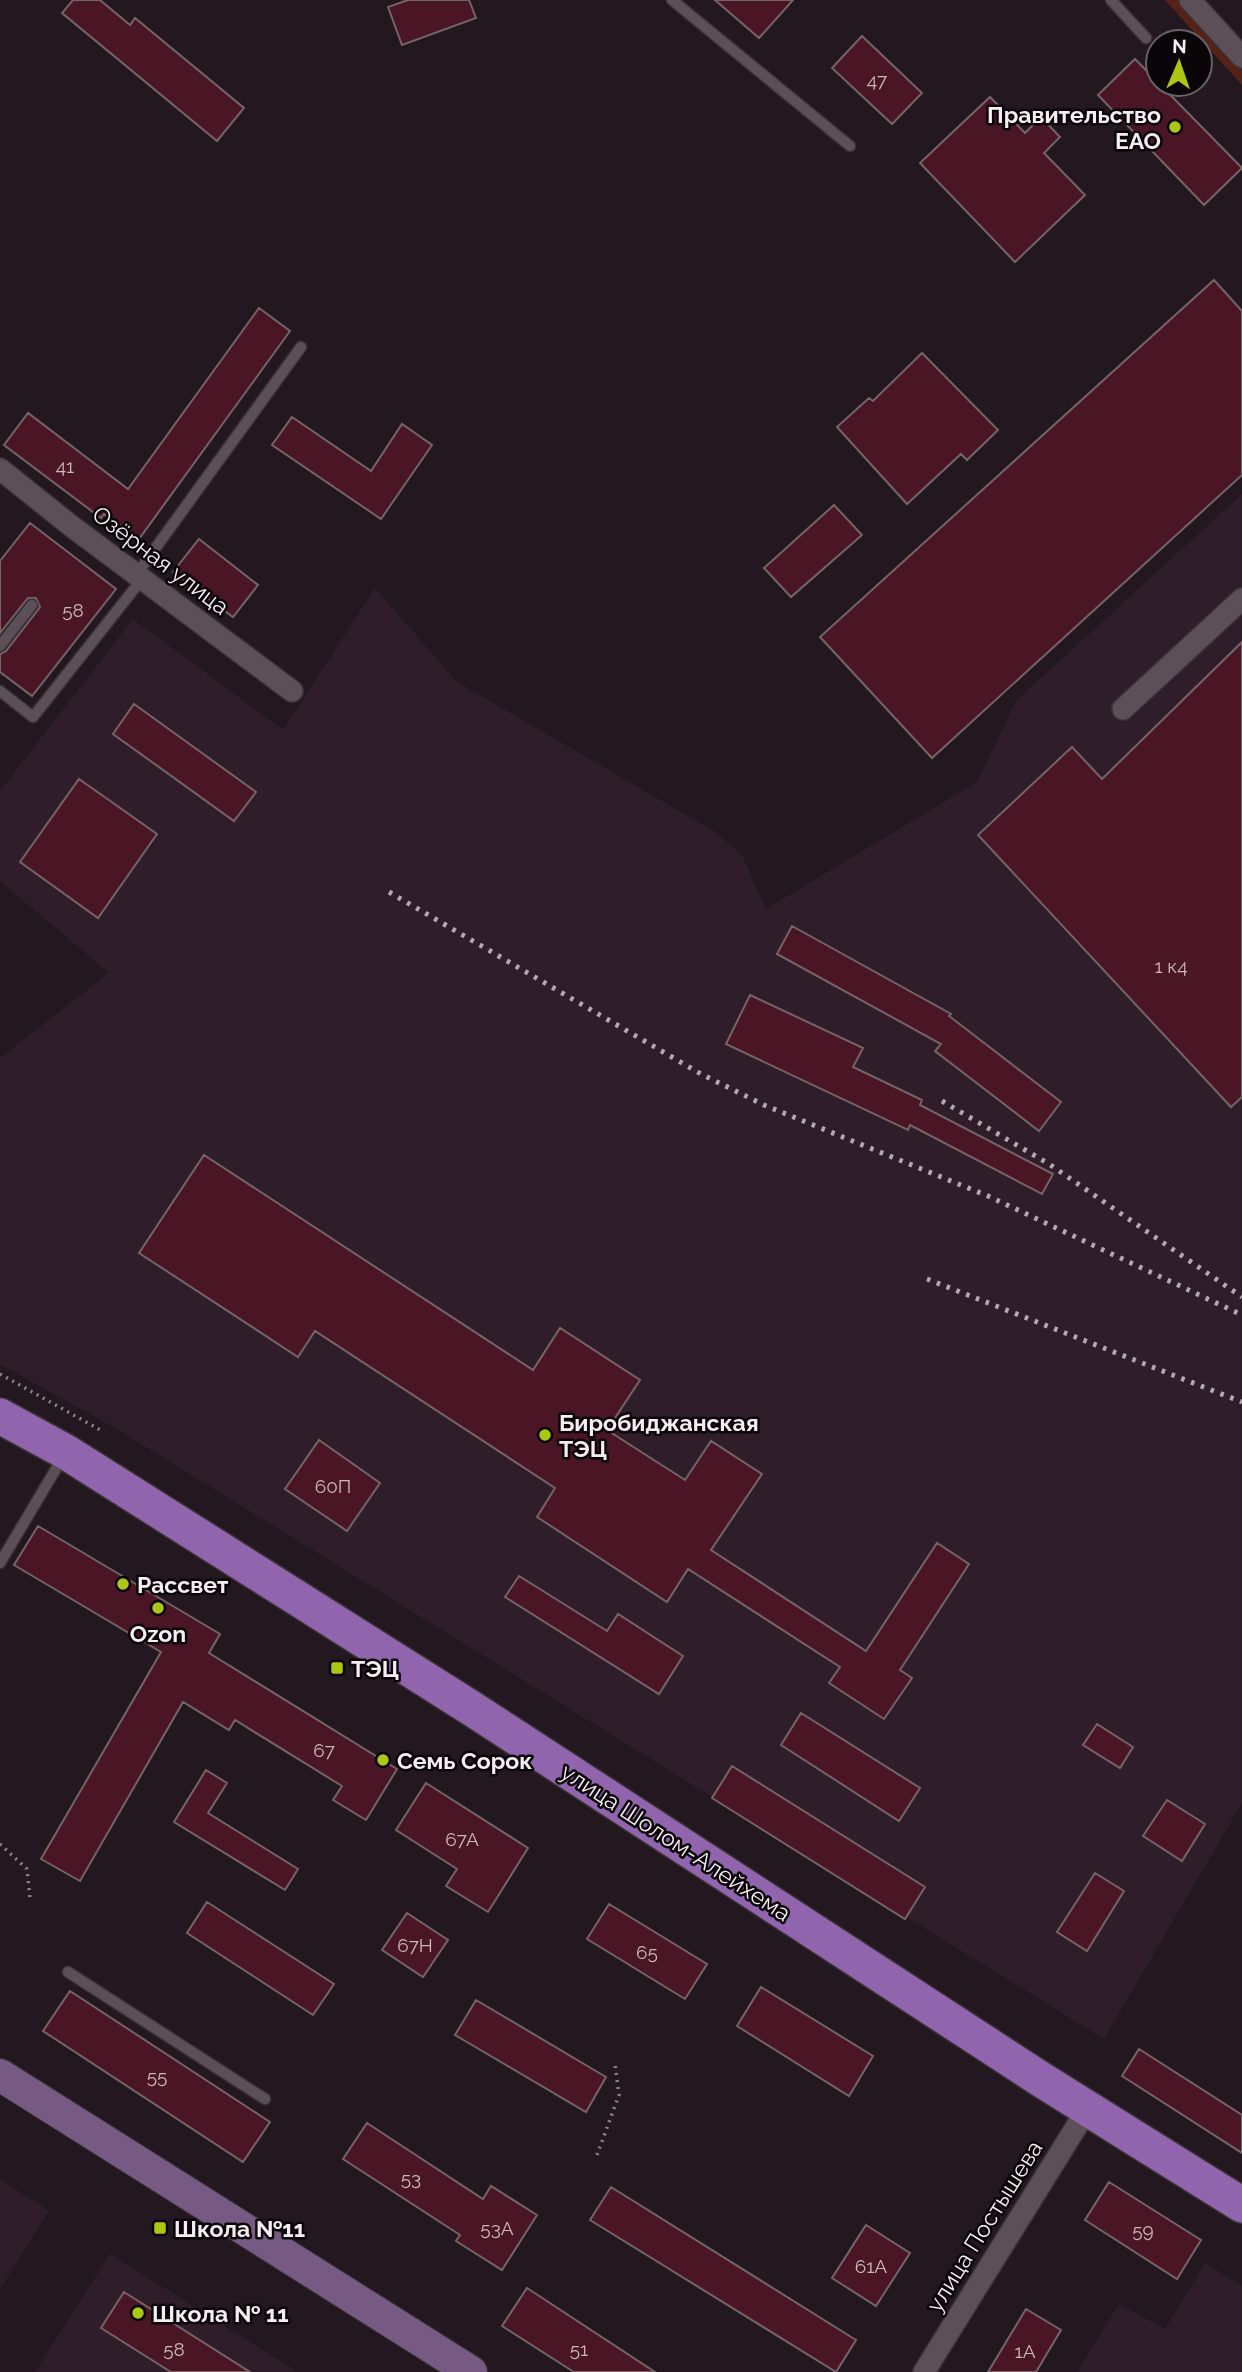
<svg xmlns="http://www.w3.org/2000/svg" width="1242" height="2372" font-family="Raleway,sans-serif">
<rect width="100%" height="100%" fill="#231820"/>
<path fill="#2f1e2a" d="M1242,494v1309l-138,236 -987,-610 -117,-65v-306l109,-85 -109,-92v-90l133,-172 150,111 92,-142 82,94 260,151 26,24 23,52 211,-127 39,-81z
M0,2179l49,32 -49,78z
M110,2254l188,118h-263z
M1205,2263l37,23v86h-165l42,-68 46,25z"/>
<path fill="#562217" d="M1165,0h13l64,70v15z"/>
<path fill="#4a1525" stroke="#756467" stroke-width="2" d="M73,0h27l30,25 5,-7 109,90 -27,33 -155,-128z
M408,0h61l7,18 -74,27 -14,-38z
M715,0h78l-34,38z
M862,36l60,57 -30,31 -60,-56z
M1135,59l107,109 -38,37 -106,-110z
M990,97l35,36 16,-16 19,20 -16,16 41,42 -70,67 -95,-99z
M1214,280l28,31v164l-310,283 -112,-121z
M259,308l31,23 -151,208 -35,-25 -3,4 -97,-73 24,-32 100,76z
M922,353l76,77 -31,30 -6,-6 -54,50 -70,-77 32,-29 4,3z
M292,417l79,54 31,-47 30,21 -51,74 -109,-74z
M834,505l28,30 -71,62 -27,-29z
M30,523l86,66 -84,107 -32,-24v-18l6,-3 34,-44 -4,-9h-8l-28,35v-72z
M199,539l59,46 -25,32 -60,-45z
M1242,642v455l-11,10 -253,-272 94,-88 30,32z
M134,704l122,88 -22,29 -121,-87z
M79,779l78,55 -59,84 -78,-56z
M792,926l159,88 -2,2 112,86 -22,29 -104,-80 6,-7 -164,-90z
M750,995l113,53 -10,19 69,33 -2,5 133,69 -11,20 -132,-69 -2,5 -182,-86z
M204,1155l329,215 27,-42 80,52 -33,50 78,50 26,-39 51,33 -51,76 155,101 71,-108 32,21 -69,106 12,8 -28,41 -55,-36 11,-16 -152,-98 -21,33 -130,-85 18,-29 -240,-157 -17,26 -159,-104z
M319,1440l61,43 -33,48 -62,-42z
M38,1526l182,108 -11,19 188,116 -31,51 -33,-20 9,-14 -107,-66 -6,10 -46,-28 -103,179 -39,-22 120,-207 -147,-87z
M519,1576l88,55 11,-17 65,42 -24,38 -154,-97z
M801,1713l119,75 -21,33 -118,-76z
M1097,1724l36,23 -13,21 -37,-23z
M732,1766l193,121 -20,32 -193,-121z
M206,1770l21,13 -19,30 90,56 -13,21 -111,-68z
M426,1783l102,65 -40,64 -42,-26 11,-17 -61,-39z
M1167,1800l38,24 -23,37 -39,-25z
M1095,1873l29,18 -37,60 -30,-19z
M207,1902l127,82 -21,31 -126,-82z
M609,1904l98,60 -22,35 -98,-60z
M407,1913l41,27 -25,37 -41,-27z
M761,1987l112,69 -24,40 -112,-70z
M70,1991l200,131 -27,40 -200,-131z
M476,2000l130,77 -20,35 -131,-77z
M1139,2049l103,66v38l-120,-77z
M367,2123l116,76 8,-13 46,29 -35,55 -46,-29 4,-6 -117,-76z
M1109,2182l92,58 -24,39 -92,-59z
M611,2187l245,153 -20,32 -246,-152z
M866,2225l44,28 -34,53 -44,-28z
M527,2288l128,84h-81l-72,-46z
M124,2292l126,80h-79l-70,-44z
M1026,2309l35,21 -25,42h-48z"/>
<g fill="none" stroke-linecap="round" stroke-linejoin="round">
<g stroke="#3b3338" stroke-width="13">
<path id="lane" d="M672,0l178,146
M1111,0l35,38
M136,575l165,-228
M0,646l32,-41
M0,691l33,26 109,-138
M0,1563l63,-106
M68,1972l197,127"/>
</g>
<g stroke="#3b3338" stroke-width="24">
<path id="street" d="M1190,0l52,57
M0,469l70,56 222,166
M1123,709l119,-110
M924,2372l164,-264"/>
</g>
<g stroke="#3b3338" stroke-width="34">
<path id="secondary" d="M0,2075l471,297"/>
</g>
<g stroke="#3b3338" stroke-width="38">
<path id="primary" d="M0,1416l66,36 405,256 571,372 200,125"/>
</g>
<path stroke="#8e858b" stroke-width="3.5" stroke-dasharray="2 5" stroke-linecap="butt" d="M0,1374l104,58
M0,1844l27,25 3,29
M597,2155l22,-60 -4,-31"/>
<use href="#lane" stroke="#5c4f58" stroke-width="10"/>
<use href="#street" stroke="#5c4f58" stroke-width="21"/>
<use href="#secondary" stroke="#765a83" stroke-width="32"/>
<use href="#primary" stroke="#9165ae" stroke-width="35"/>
<path stroke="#b3aab0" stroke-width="5" stroke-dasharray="3.5 7" stroke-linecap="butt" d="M389,892l312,182 63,31 224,91 254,119
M942,1101l107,63 193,133
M927,1279l315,123"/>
</g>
<g fill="#abc615" stroke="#090508" stroke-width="2.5">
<circle cx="1175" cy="127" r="7"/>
<circle cx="545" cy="1435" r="7"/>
<circle cx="123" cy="1584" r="7"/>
<circle cx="158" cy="1608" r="7"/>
<rect x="330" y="1661" width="14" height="14" rx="3.5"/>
<circle cx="383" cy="1760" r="7"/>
<rect x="153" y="2221" width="14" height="14" rx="3.5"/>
<circle cx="138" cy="2313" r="7"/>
</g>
<g text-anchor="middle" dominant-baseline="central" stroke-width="5" stroke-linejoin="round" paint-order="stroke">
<g font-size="19" fill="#cab7bf">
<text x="877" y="80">47</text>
<text x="65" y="466">41</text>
<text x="73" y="610">58</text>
<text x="1171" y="966">1 к4</text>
<text x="333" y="1486">60П</text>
<text x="324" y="1750">67</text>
<text x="462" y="1839">67А</text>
<text x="415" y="1945">67Н</text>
<text x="647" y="1952">65</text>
<text x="157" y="2076">55</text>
<text x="411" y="2178">53</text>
<text x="497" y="2228">53А</text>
<text x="1143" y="2230">59</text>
<text x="871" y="2266">61А</text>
<text x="174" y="2349">58</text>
<text x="579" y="2349">51</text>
<text x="1025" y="2351">1А</text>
</g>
<g font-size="23" font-weight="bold" fill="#f5edf2" stroke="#090508" text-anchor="start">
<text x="1161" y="114" text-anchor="end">Правительство<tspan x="1161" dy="26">ЕАО</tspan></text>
<text x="559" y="1422">Биробиджанская<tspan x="559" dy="26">ТЭЦ</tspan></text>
<text x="137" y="1584">Рассвет</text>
<text x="158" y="1633" text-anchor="middle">Ozon</text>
<text x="351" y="1668">ТЭЦ</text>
<text x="397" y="1760">Семь Сорок</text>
<text x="174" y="2228">Школа №11</text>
<text x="152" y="2313">Школа № 11</text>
</g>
<g font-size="23" fill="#f5edf2" stroke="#090508">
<text transform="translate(161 560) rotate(37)">Озёрная улица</text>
<text transform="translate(676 1842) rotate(33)">улица Шолом-Алейхема</text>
<text transform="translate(984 2226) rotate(-58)">улица Постышева</text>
</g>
</g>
<g transform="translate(1179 63) rotate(2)"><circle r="33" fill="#090508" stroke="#676266" stroke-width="2"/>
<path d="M0-5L12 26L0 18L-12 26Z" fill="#abc615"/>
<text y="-10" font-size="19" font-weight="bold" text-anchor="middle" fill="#f5edf2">N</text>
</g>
</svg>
